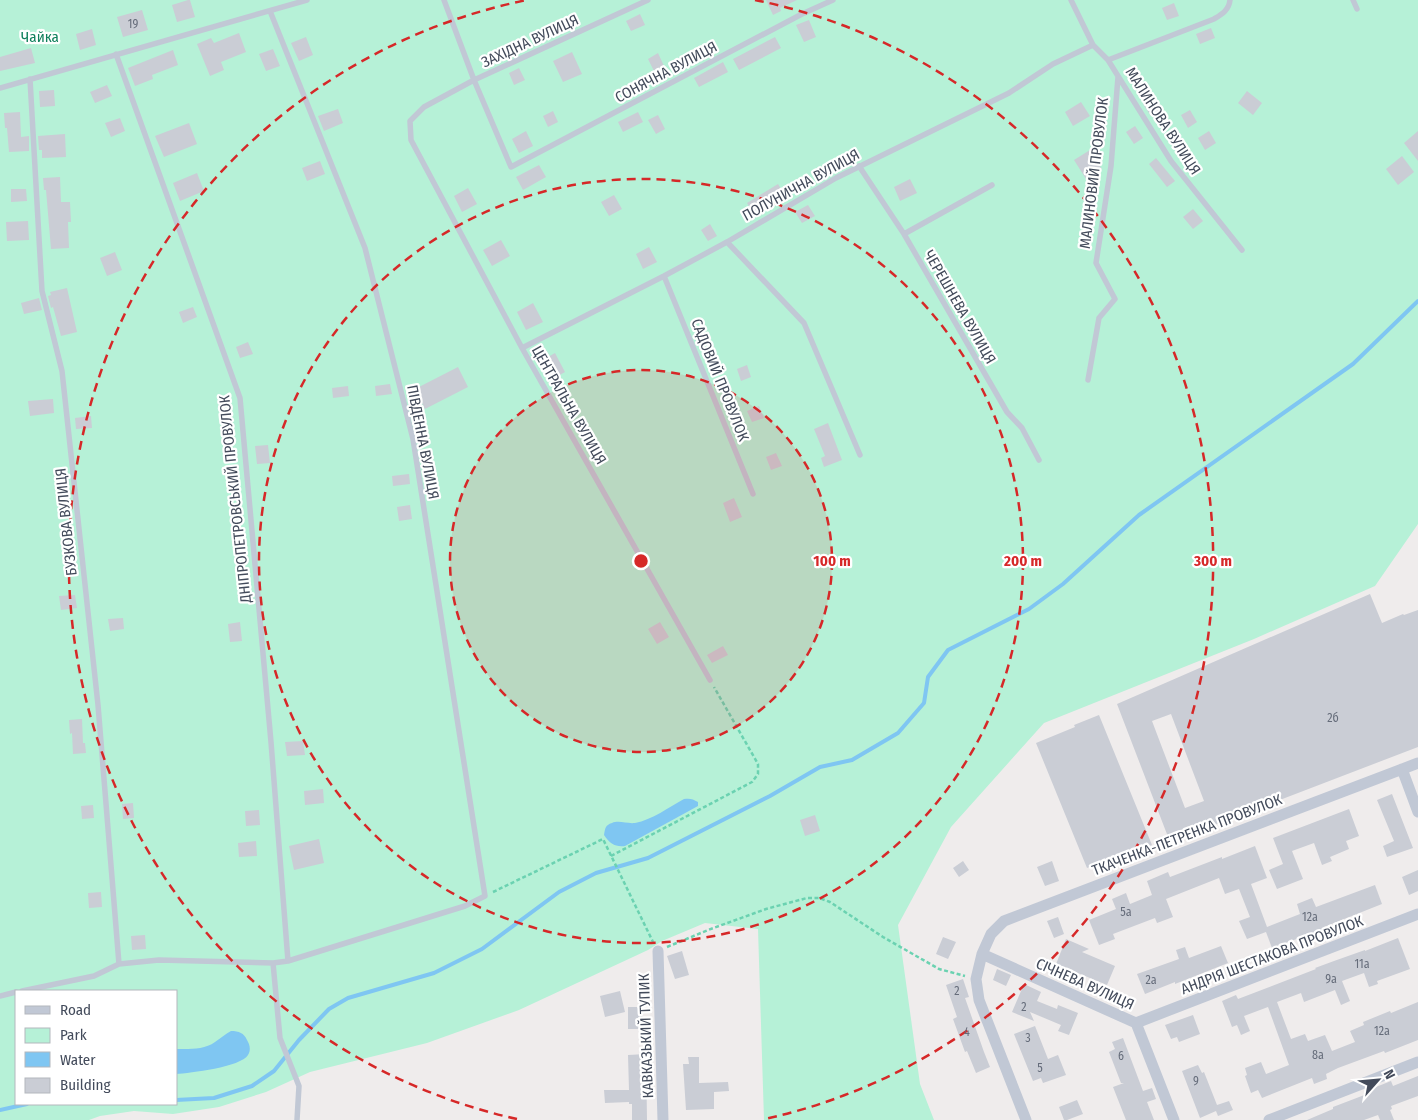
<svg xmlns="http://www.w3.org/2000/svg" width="1418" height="1120" font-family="'Fira Sans Condensed',sans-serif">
<rect width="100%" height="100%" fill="#efecec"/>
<path fill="#b6f1d7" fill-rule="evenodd" d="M0,0h1418v524l-43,62 -121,53 -210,84 -93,104 -53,98 22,159 14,36h-170l-6,-191 -53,-6 -43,18 -14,9 -129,60 -92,33 -117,29 -44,20 -47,15 -46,7 -39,-3 -34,5 -11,4h-89zM16,991h160v113h-160z"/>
<path fill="#7fc6f2" d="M684,799c6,-1 9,0 14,3v4l-73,40c-10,1 -15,-2 -21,-11 1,-6 1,-10 8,-12 7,-3 15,1 23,0 17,-3 34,-16 49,-24z
M231,1031c8,0 13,2 16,9 3,5 4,10 1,15 -7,12 -58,18 -72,19v-25c13,0 28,1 39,-7 6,-4 10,-8 16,-11z"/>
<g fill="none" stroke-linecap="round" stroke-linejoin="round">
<path stroke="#7fc6f2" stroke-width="4" d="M176,1100l38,-2 38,-12 22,-15 25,-31 30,-31 19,-11 86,-25 48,-24 77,-57 37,-19 52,-15 122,-62 50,-29 32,-7 46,-27 26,-30 4,-26 20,-27 81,-41 34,-25 76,-69 214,-151 65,-63
M0,1110l27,-6"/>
</g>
<path fill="#cacdd5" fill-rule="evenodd" d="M188,0h2l5,17 -18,5 -5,-17z
M766,0h31l-17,8 1,3 -8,4z
M1174,3l5,13 -12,4 -5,-12z
M142,10l6,20 -25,7 -6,-20z
M640,14l5,11 -14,6 -5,-10z
M809,20l7,17 -12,5 -8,-17z
M1211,28l4,10 -15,6 -4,-10z
M92,29l4,16 -16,5 -4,-16z
M239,33l7,19 -25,10 3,8 -14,6 -13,-32 14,-6 3,5z
M306,37l7,18 -14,6 -8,-18z
M775,37l6,11 -42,22 -6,-11z
M31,48l4,15 -35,8v-14z
M273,49l7,17 -14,5 -7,-17z
M173,50l5,15 -26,10 1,4 -18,7 -7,-18z
M572,52l10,22 -19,8 -10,-21z
M658,53l6,13 -10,5 -6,-12z
M723,62l5,10 -29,15 -5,-9z
M519,68l6,12 -11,5 -5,-12z
M107,85l5,11 -17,7 -5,-11z
M54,90l1,16 -15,1 -1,-16z
M1247,91l15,12 -9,12 -15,-12z
M1152,99l8,12 -9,5 -8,-12z
M1081,102l9,14 -17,10 -8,-14z
M338,109l5,14 -19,8 -6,-15z
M1190,110l7,12 -9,6 -7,-13z
M553,111l5,11 -10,5 -5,-11z
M20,112l1,25 8,-1v15l-20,1 -2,-24h-2l-1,-15z
M638,112l5,10 -20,10 -5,-10z
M658,115l7,14 -9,5 -8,-14z
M120,118l5,13 -14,6 -6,-14z
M189,123l8,21 -33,13 -9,-21z
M1135,126l8,12 -9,6 -8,-12z
M526,131l7,15 -14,7 -7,-14z
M1209,131l7,12 -11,7 -7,-12z
M1418,131v30l-14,-18z
M65,134l1,23 -24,1v-8h-3l-1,-14z
M1090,150l12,19 -16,10 -12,-19z
M1402,156l12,16 -16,13 -12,-16z
M1156,158l19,23 -8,6 -18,-23z
M320,161l5,13 -18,7 -5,-13z
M539,165l7,12 -23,13 -7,-13z
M197,173l7,18 -24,10 -7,-18z
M60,177l1,25h9l1,20h-3l1,26 -18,1 -5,-59h-2l-1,-12z
M910,179l7,14 -17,8 -6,-14z
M778,184l8,13 -12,7 -2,-2 -19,11 -6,-10z
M468,188l9,16 -15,8 -8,-16z
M11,189h15l1,12 -16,1z
M614,195l8,14 -13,7 -8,-14z
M808,205l7,11 -13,7 -7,-11z
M1193,209l10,12 -10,8 -10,-12z
M28,221l1,19 -22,1 -1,-19z
M710,224l7,12 -9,5 -7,-11z
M501,240l9,16 -18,10 -9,-16z
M649,247l8,15 -14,7 -7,-15z
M115,252l7,18 -15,6 -7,-18z
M67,288l10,44 -16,4 -8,-29 -2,1 -3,-12 3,-1 -1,-3z
M39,298l3,12 -18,4 -3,-11z
M533,303l10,19 -17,8 -9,-18z
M193,307l4,10 -14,6 -4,-11z
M248,342l5,12 -13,4 -4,-11z
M555,353l10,19 -16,9 -10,-19z
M747,365l4,12 -10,4 -4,-12z
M458,367l10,20 -43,22 -10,-20z
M390,384l2,10 -16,2 -1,-10z
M348,386l1,10 -16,2 -1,-10z
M53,399l1,14 -24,3 -2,-15z
M759,406l5,12 -12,4 -5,-11z
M91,416l1,12 -16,1 -1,-11z
M828,423l14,37 -18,7 -3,-9 4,-2 -11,-27z
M268,445l2,18 -13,1 -2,-18z
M776,453l6,13 -11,4 -5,-13z
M409,474l1,10 -17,2 -1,-10z
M734,498l8,19 -12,5 -7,-19z
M410,505l2,14 -13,2 -2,-14z
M1370,594l12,29 21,-9 1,1 14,-5v137l-248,95 -53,-138zM1171,714l33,87 -19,7 -33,-87z
M75,595l2,13 -16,2 -2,-14z
M123,618l1,11 -14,2 -2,-12z
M240,622l2,19 -12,1 -2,-18z
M660,622l9,15 -12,7 -9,-15z
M723,646l5,9 -16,8 -5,-8z
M1099,715l53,130 -25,10 -1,-4 -39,17 -51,-125 39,-16 -1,-2z
M82,719l1,24h2l1,10 -13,1 -1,-21 -2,1 -1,-14z
M303,741l2,14 -18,1 -2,-14z
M323,789l1,14 -19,2 -1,-14z
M1392,794l21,54 -26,9 -4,-11 11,-5 -17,-41z
M133,803l1,15 -11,1 -1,-15z
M93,805l1,13 -12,1 -1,-13z
M1349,809l10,27 -13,5 3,8 -19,8 2,4 -10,4 -8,-22 -22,8 11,28 -26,10 -8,-19 14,-6 -10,-26z
M259,810l1,15 -14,1 -1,-15z
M815,815l5,16 -15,5 -5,-16z
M319,839l5,24 -30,7 -5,-24z
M256,841l1,15 -18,1 -1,-14z
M1255,846l12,32 -16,6 16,43 33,-13 -3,-10 15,-6 4,9 59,-22 7,19 -58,23v2l-52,19 -6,-16 -19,7 -8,-18 11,-4 -11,-28 -14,5 -6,-16 -53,21 7,18 -16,6 -2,-5 -42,16 2,5 -16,6 -10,-25 27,-11 -4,-10 14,-6 4,11 22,-9 -5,-14 21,-9 2,5 52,-20v2z
M963,861l6,9 -10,7 -6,-9z
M1052,861l7,20 -14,5 -8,-19z
M1418,870v21l-9,4 -7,-18z
M101,892l1,15 -13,1 -1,-15z
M1058,917l6,17 -10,4 -7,-17z
M145,935l1,14 -14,1 -1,-14z
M943,937l13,5 -8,17 -12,-5z
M1398,938l12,31 -33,12 1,3 -9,3 -5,-14 -22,8 8,20 -9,4 -6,-15 -31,12 -3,-9 -24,9 14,37 14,-5 3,7 17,-6 7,16 23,-9 -5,-11 14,-6 -1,-3 27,-11 1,2 27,-11v38l-33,13 -1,-2 -46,17 -12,6 1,5 -13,5 -2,-6 -50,20 -4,-8 -7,3 -6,-17 2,-1 -2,-7 16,-6 5,12 23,-9 -21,-58 -24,9 6,15 -9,4 -4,-10 -5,2 -10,-26 14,-6 2,4 78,-30 -1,-1 19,-7 31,-11v1z
M1066,939l23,10 -7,3 33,14 -8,19 -51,-21z
M1221,946l7,17 -53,21v-2l-30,12 -8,-20 42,-15 -3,-9 9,-3 4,11z
M682,951l7,24 -14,4 -8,-23z
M997,969l14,6 -5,11 -13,-6z
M963,979l6,18 -4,1 19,54 6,15 -14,6 -9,-22 -2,1 -12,-33 4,-2 -11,-32z
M1024,984l17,8 -4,9 20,8 1,-4 20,8 -9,22 -11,-4 3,-6 -31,-13 4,9 -22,-9z
M620,991l5,21 -20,5 -5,-21z
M628,1007h14l1,22h-15z
M1193,1015l7,19 -21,8 -2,-5 -6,2 -6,-14z
M1035,1026l13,33 10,-4 8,20 -23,8 -2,-5 -8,3 -19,-47z
M1123,1038l20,53 9,-3 4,11 -9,3 7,18h-28l-13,-33 11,-4h-3l-12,-31 6,-3 -3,-7z
M646,1054l1,66h-15v-16h-3v-2l-24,1 -1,-13h25l-1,-35z
M688,1057h11v26l29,-1 1,9 -15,1v17l-28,1 -3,-46h6z
M1198,1065l4,8 2,-1 13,33 12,-4 4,9 -15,6 -2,-5 -16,7 -18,-47z
M1418,1076v20l-27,10 1,3 -2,1 4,10h-14l-2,-5 -14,5h-57l26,-11v-2l34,-13 -1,-3 25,-10 2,5z
M1077,1100l6,14 -16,6h-3l-5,-13z"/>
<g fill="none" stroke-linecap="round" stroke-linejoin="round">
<path stroke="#6bd2b1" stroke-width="2.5" stroke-dasharray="4 2.5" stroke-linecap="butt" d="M611,856l141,-74 6,-8v-10l-44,-77
M493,892l110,-53 50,103
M667,947l41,-17 58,-21 41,-11h12l11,4 53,35 56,32 26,7"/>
<path stroke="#c1c8d5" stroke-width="5.5" d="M444,0l30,80 37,87 291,-153 31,-14
M648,0l-174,80 -50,27 -14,14 1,19 111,208 188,332
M1071,0l22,45 15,15 63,101 71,89
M1353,0l4,9
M116,54l124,344 31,344 17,219
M1108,60l106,-41c8,-5 15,-9 16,-19
M30,79l12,212 20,80 36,334 21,259
M0,88l307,-88
M859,166l45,68 103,178 15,16 17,32
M904,234l88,-49
M727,242l77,81 56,132
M664,276l89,218
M522,348l142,-72 63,-34 109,-64 173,-85 44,-29 40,-19
M1088,380l11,-62 16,-19 -19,-36 15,-97 7,-89
M273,963l7,75 19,48 -2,34
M22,991l72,-15 25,-12 40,-4 114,3 15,-2 177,-55 20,-10 -72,-457 -48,-191 -95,-237
M0,996l16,-4"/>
<path stroke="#c1c8d5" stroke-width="11" d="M1402,769l16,43
M658,951l5,169
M982,954l154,69 38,97
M1136,1023l282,-109
M1026,1120l-47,-120 -3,-21 6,-25 9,-20 13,-13 414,-158
M1269,1120l149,-58"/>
</g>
<circle cx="641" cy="561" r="191" fill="#d62828" fill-opacity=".12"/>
<g fill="none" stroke="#d62828" stroke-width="2.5" stroke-dasharray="9 6">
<circle cx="641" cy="561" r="191"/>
<circle cx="641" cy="561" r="382"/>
<path d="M517 1119A572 572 0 0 1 527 0M755 0A572 572 0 0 1 765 1119"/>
</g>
<g text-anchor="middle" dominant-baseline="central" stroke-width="4.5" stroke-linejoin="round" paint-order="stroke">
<g font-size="12" fill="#656c7a">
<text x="133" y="24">19</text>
<text x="1333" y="718">2б</text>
<text x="1126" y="912">5а</text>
<text x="1310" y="917">12а</text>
<text x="1362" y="964">11а</text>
<text x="1331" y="979">9а</text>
<text x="1151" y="980">2а</text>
<text x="957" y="991">2</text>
<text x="1024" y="1007">2</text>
<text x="1382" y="1031">12а</text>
<text x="967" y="1032">4</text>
<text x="1028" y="1038">3</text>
<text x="1318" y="1055">8а</text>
<text x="1121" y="1056">6</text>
<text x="1040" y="1068">5</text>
<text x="1196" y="1081">9</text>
</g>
<g font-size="15" fill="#10805c" stroke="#fff">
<text x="40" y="37">Чайка</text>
</g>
<g font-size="15" fill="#434b5b" stroke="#fff">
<text transform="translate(530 41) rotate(-25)">ЗАХІДНА ВУЛИЦЯ</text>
<text transform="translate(666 72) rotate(-28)">СОНЯЧНА ВУЛИЦЯ</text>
<text transform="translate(1163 121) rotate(57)">МАЛИНОВА ВУЛИЦЯ</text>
<text transform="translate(1094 173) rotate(-83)">МАЛИНОВИЙ ПРОВУЛОК</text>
<text transform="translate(801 185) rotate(-29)">ПОЛУНИЧНА ВУЛИЦЯ</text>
<text transform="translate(960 307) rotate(60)">ЧЕРЕШНЕВА ВУЛИЦЯ</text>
<text transform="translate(720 380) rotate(68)">САДОВИЙ ПРОВУЛОК</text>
<text transform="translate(569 405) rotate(60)">ЦЕНТРАЛЬНА ВУЛИЦЯ</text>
<text transform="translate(423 442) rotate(79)">ПІВДЕННА ВУЛИЦЯ</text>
<text transform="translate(235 499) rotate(-96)">ДНІПРОПЕТРОВСЬКИЙ ПРОВУЛОК</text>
<text transform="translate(66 522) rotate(-96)">БУЗКОВА ВУЛИЦЯ</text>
<text transform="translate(1187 835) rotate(-21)">ТКАЧЕНКА-ПЕТРЕНКА ПРОВУЛОК</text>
<text transform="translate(1272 955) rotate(-21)">АНДРІЯ ШЕСТАКОВА ПРОВУЛОК</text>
<text transform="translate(1085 984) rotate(24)">СІЧНЕВА ВУЛИЦЯ</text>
<text transform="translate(646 1036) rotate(-92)">КАВКАЗЬКИЙ ТУПИК</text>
</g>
</g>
<circle cx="641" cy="561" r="8" fill="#d62828" stroke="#fff" stroke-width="2.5"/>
<g font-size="15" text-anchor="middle" font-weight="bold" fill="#d62828" stroke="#fff" stroke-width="4.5" stroke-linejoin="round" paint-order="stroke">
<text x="832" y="566">100 m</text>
<text x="1023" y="566">200 m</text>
<text x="1213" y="566">300 m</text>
</g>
<rect x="15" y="990" width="162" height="115" fill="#ffffff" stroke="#b4b7bd"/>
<rect x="25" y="1006" width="25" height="8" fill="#c1c8d5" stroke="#b4b7bd"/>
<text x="60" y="1015" font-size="15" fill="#434b5b">Road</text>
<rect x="25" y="1028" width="25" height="15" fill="#b6f1d7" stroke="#b4b7bd"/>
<text x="60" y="1040" font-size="15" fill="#434b5b">Park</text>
<rect x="25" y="1052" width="25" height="15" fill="#7fc6f2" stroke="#b4b7bd"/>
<text x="60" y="1065" font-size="15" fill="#434b5b">Water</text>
<rect x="25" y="1078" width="25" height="15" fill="#cacdd5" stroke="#b4b7bd"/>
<text x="60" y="1090" font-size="15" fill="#434b5b">Building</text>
<g transform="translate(1378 1080) rotate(63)" stroke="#ffffff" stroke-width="4" paint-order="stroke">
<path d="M0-4L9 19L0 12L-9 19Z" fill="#434b5b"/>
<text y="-8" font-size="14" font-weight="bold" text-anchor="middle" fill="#434b5b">N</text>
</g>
</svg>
